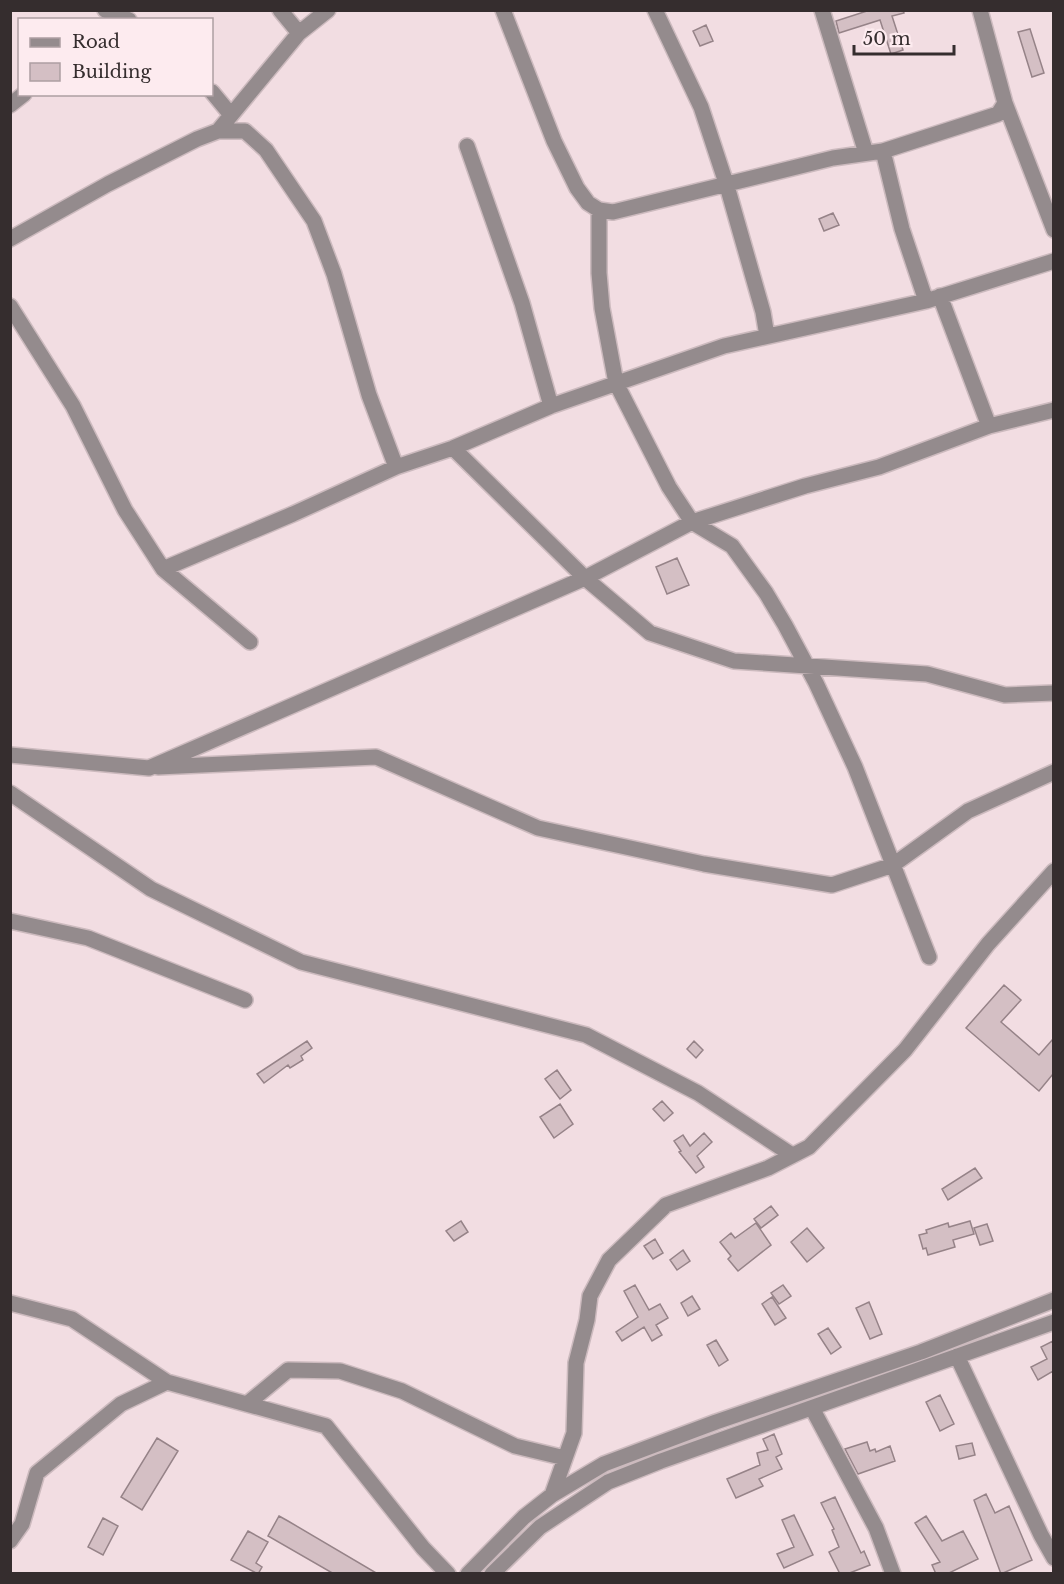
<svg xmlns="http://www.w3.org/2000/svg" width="1064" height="1584" font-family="'Libre Baskerville',serif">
<rect width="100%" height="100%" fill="#f2dde2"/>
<path fill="#d4bfc4" stroke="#968388" stroke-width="1.5" d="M870,10h33l1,3 -12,3 11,34 -12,4 -11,-34 -41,13 -3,-12z
M706,25l7,16 -13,5 -7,-15z
M1030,29l14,44 -12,4 -14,-45z
M833,213l6,12 -15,6 -5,-12z
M677,558l12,27 -22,9 -11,-27z
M1004,985l17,15 -20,22 38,33 14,-16v35l-14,17 -73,-63z
M307,1041l5,7 -11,8 2,4 -13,8 -2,-3 -24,18 -7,-9z
M694,1041l9,9 -7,8 -9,-9z
M557,1070l14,20 -11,9 -15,-20z
M662,1101l11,12 -9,8 -11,-12z
M560,1104l13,20 -19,14 -14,-21z
M704,1133l8,9 -15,14 7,11 -8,6 -17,-21 2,-1 -7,-10 9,-6 7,11z
M975,1168l7,10 -34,22 -6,-11z
M771,1206l7,9 -17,13 -7,-9z
M461,1221l7,11 -14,9 -8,-10z
M970,1221l4,13 -21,6 2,7 -27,8 -2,-7 -3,1 -4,-14 8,-2 -1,-3 22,-7 1,4z
M756,1223l15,22 -33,26 -10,-12 3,-3 -11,-14 11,-9 4,5z
M987,1224l6,17 -13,4 -6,-17z
M807,1228l17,20 -17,14 -16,-20z
M655,1239l8,14 -10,6 -9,-13z
M683,1250l7,11 -13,9 -7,-10z
M635,1285l14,25 11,-6 8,14 -12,7 6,10 -10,6 -8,-14 -22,14 -6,-9 22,-15 -14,-26z
M783,1285l8,11 -12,8 -8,-11z
M692,1296l8,13 -12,7 -7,-13z
M772,1297l14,21 -11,7 -13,-21z
M869,1302l13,32 -12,5 -14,-31z
M828,1328l13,19 -10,7 -13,-20z
M716,1340l12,20 -9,6 -12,-21z
M1053,1341v32v-2l-15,9 -7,-13 16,-8 -6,-12z
M940,1395l14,29 -14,7 -14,-29z
M774,1434l8,20 -6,3 6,12 -23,10 4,7 -27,12 -9,-19 33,-14 -3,-12 11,-3 -5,-11z
M157,1438l21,13 -36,59 -21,-13z
M867,1442l3,9 5,-2 1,3 14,-6 5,15 -37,13 -13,-25z
M972,1443l3,12 -16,4 -3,-13z
M986,1494l9,19 14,-7 23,54 -31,14 -27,-74z
M835,1497l26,56 3,-2 6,14 -23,9h-7l-11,-22 10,-5 -7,-17 2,-1 -13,-26z
M794,1515l19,40 -29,13 -7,-14 17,-7 -12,-27z
M279,1516l9,5 90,53h-44l-66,-38z
M926,1516l16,25 21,-10 15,28 -31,15h-11l-4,-9 8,-3 -25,-39z
M103,1518l15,8 -15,29 -15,-8z
M248,1531l20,11 -12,21 6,4 -4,7 -27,-14z"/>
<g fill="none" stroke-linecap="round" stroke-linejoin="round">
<g stroke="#ccbabe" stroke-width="18">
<path id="minor" d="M105,10l24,10
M280,10l19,23
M503,10l51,131 23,47 11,15 11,7 14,2 220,-54 50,-7 115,-37 7,-11 -25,-93
M655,10l46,97 26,79 36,126 4,24
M822,10l44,143
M212,92l19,23
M1005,103l49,127
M10,105l14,-11
M218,131l81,-98 29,-23
M467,146l55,157 29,103
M883,151l19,78 24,72
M599,210v63l3,35 14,75 53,104 23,35 40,24 34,47 19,32 31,58 39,84 74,190
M10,239l98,-55 89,-45 21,-8h27l21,19 48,71 20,53 35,121 27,72
M940,296l49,130
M10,306l63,100 52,104 38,59 87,73
M453,448l132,130 65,55 84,28 193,13 78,21 49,-2
M163,569l130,-55 103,-47 57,-19 98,-42 173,-60 202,-45 128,-40
M10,755l139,13 436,-190 107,-56 113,-36 74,-19 110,-41 65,-16
M158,767l218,-10 162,71 166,36 128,21 61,-20 75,-54 86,-39
M10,793l141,96 150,73 285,73 112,58 94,62
M10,921l78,17 157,62
M10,1303l62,16 95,63 159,44 97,122 25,26
M957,1356l84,179 13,23
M247,1404l41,-34 52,1 62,20 113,55 50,12
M812,1408l64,120 17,46
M552,1495l22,-62 2,-70 11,-43 3,-24 19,-36 57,-55 102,-37 41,-21 96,-97 83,-106 66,-73
M10,1541l12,-17 15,-51 84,-69 46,-22
M468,1574l56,-57 28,-22 52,-31 112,-42 205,-70 133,-52
M492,1574l48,-47 68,-45 53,-21 393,-139"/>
</g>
<use href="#minor" stroke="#948b8d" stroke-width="15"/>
</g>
<rect width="1064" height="1584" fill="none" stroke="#352d2e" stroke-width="24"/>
<rect x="18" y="18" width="195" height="78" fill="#fdebef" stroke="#ad9fa2" stroke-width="1.5"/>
<rect x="30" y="38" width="30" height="9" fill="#948b8d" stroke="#ad9fa2" stroke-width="1.5"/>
<text x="72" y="48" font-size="18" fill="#352d2e">Road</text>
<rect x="30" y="63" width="30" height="18" fill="#d4bfc4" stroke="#ad9fa2" stroke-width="1.5"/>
<text x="72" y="78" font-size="18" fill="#352d2e">Building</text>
<path d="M854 45v9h100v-9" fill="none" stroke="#352d2e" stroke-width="3"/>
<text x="863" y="45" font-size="18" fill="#352d2e" stroke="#fdebef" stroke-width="4.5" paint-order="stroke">50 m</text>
</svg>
